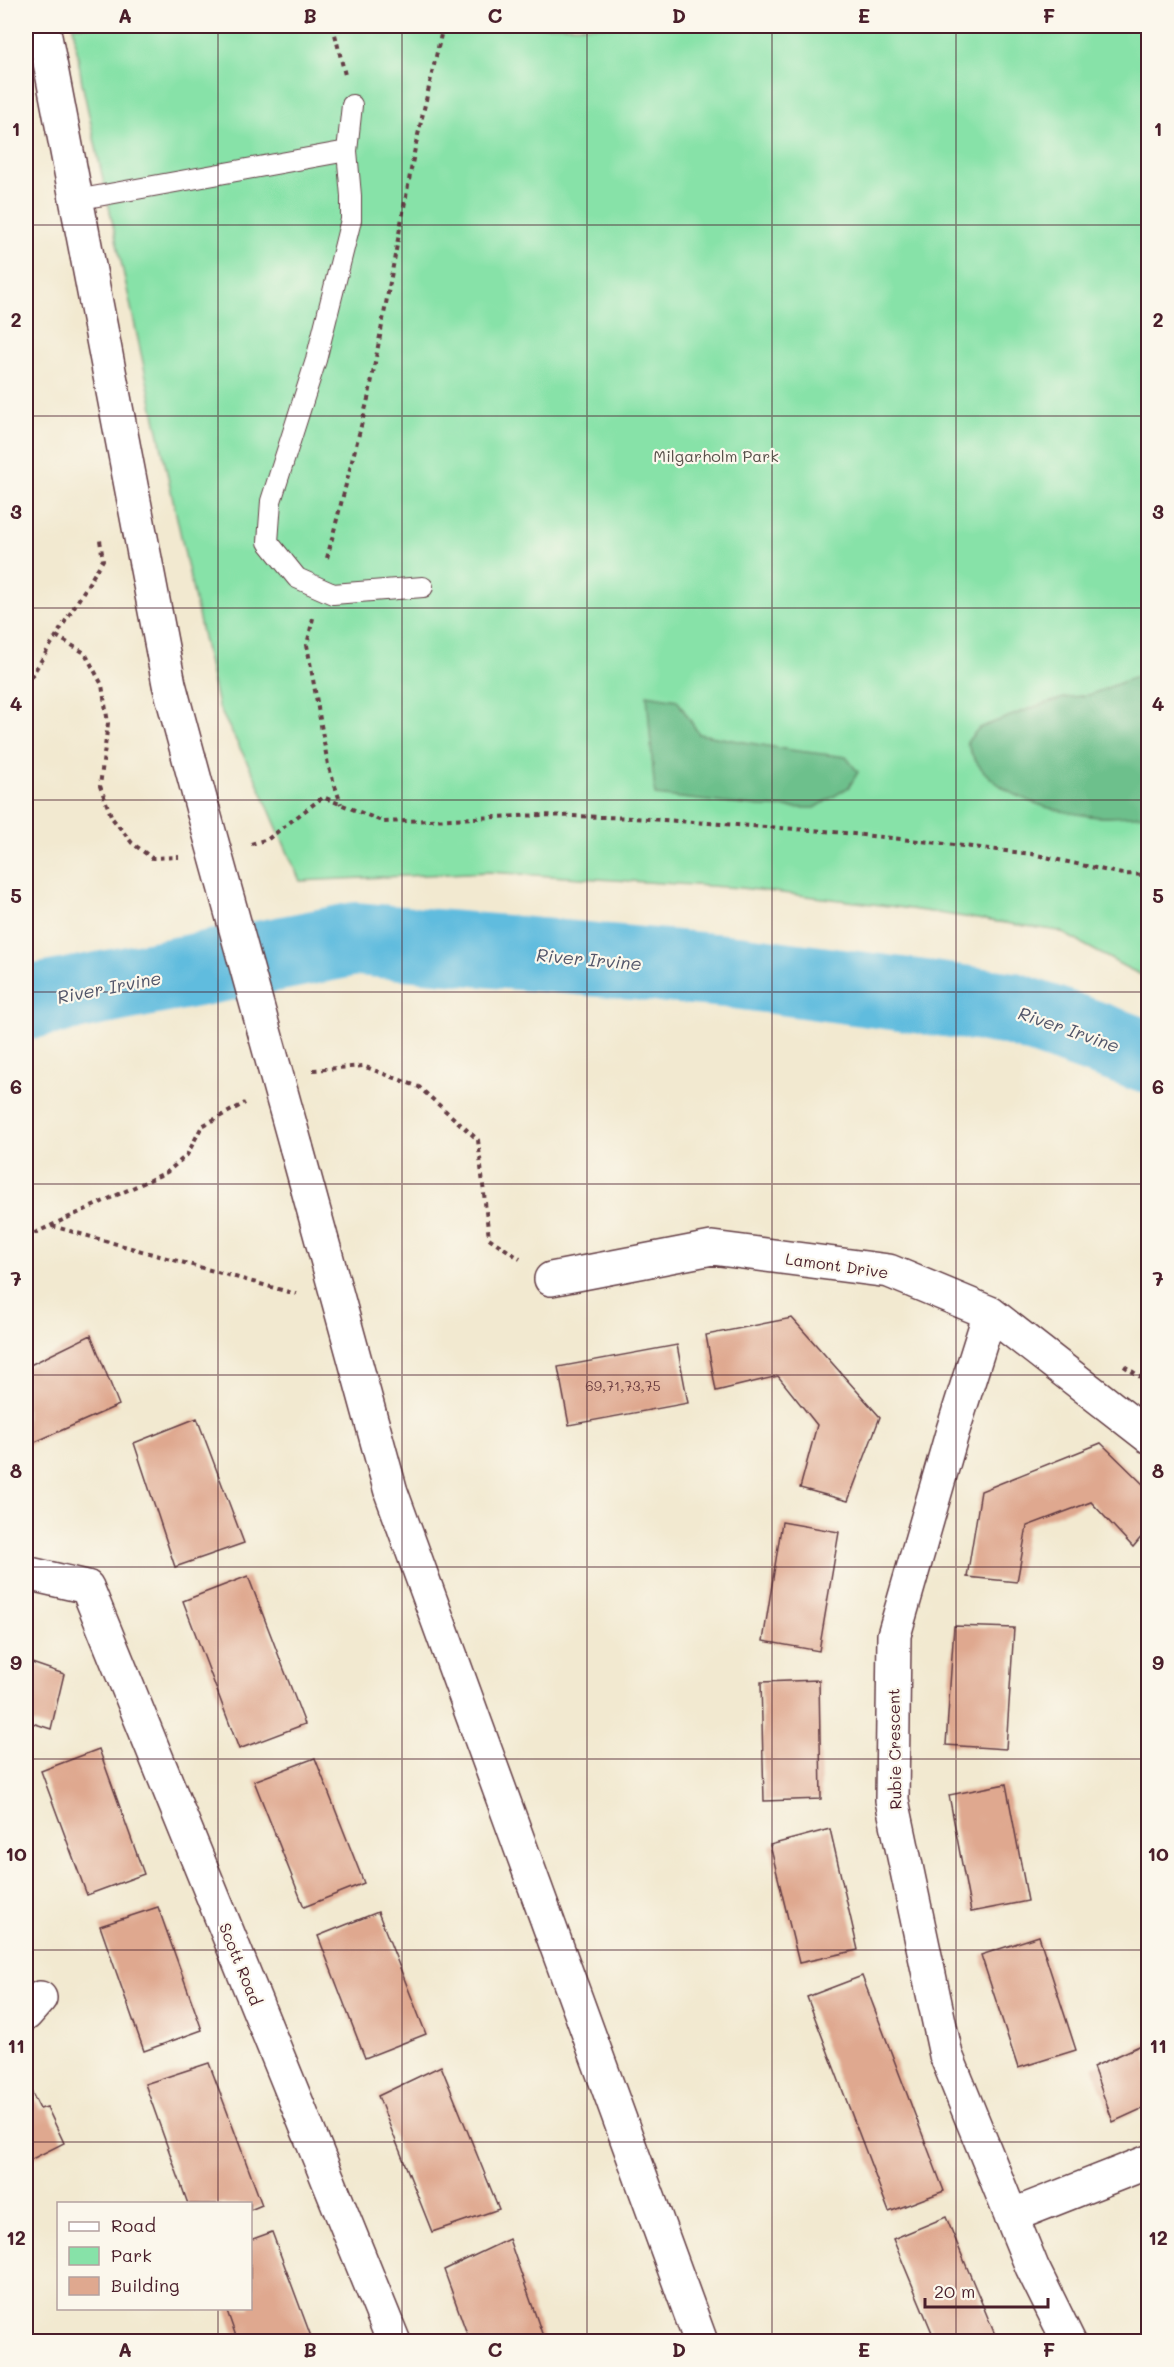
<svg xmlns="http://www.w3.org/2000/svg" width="1174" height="2367" font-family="Mali,sans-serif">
<rect width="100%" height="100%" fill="#fbf7ec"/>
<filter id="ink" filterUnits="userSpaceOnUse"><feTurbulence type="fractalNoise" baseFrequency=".0167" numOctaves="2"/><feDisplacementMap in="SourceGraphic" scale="12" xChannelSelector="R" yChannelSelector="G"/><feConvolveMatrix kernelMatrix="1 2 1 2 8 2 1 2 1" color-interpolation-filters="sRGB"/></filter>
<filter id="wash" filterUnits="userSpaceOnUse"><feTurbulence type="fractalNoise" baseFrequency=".008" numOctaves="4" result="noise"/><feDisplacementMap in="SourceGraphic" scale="24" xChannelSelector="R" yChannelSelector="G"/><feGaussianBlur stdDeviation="1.35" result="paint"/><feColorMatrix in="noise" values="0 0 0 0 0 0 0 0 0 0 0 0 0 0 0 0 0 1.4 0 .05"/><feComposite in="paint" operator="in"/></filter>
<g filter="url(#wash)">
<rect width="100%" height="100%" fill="#f2e9d0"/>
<path fill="#87e2a8" stroke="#68806a" stroke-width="1.5" d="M73,26h1075v952l-21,-10 -68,-37 -162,-24 -156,-19 -252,-16 -189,9 -45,-104 -37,-71 -136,-623z"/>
<path fill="#6dc08c" stroke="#5c705c" stroke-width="1.5" d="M1148,672v143c-21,1 -44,4 -65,0 -44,-6 -102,-26 -116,-73l12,-14 58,-22 27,-8 25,-3z
M647,695l30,5 22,34 91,16 56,7 12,15 -9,15 -34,21 -55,-1 -105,-12z"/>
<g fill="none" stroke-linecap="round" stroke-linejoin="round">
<path stroke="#61bcde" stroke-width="74" d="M26,1003l330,-64 380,33 277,37 135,48"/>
</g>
<g id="blocks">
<path fill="#dfa88f" d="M792,1318l88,99 -32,84 -48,-13 17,-63 -39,-49 -62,15 -10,-56z
M91,1335l28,70 -93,41v-79z
M677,1345l11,58 -119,22 -11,-58z
M197,1418l47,125 -69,24 -41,-124z
M1101,1443l47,46v40l-15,18 -42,-45 -64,24 -10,56 -50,-5 14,-86z
M782,1522l57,10 -20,119 -56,-10z
M248,1576l57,148 -66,25 -56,-148z
M954,1626l60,2 -8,121 -60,-4z
M26,1661l38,13 -13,55 -25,-8z
M819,1680l2,119 -57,2 -3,-119z
M99,1749l45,125 -57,21 -46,-124z
M315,1758l49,125 -60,24 -50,-126z
M1006,1784l22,117 -57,11 -22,-117z
M830,1829l28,121 -59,13 -29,-118z
M158,1907l44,123 -58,21 -44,-125z
M378,1912l48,122 -61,24 -47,-122z
M1039,1936l37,114 -58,18 -37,-113z
M862,1976l82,215 -55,21 -82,-215z
M1148,2042v64l-35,16 -20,-55z
M209,2063l53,142 -12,5v-6h-62l-43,-120z
M441,2066l58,143 -67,23 -54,-136z
M31,2091l9,18 7,-2 17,36 -38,19v-68z
M946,2217l52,125h-62l-43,-103z
M272,2232l41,110h-75l-12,-34h24v-68z
M509,2239l36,103h-75l-26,-72z"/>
</g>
</g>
<g filter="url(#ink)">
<use href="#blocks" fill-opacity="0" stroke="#633d44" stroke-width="1.5"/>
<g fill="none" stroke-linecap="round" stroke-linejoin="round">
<g stroke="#633d44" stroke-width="22">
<path id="service" d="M352,105l-5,46 4,45v24l-35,140 -45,141 -3,41 29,36 36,16 90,-7
M76,200l271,-49"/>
</g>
<g stroke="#633d44" stroke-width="36">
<path id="minor" d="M551,1279l161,-31 177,23 101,42 158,123
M990,1313l-37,117 -59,205 -2,165 54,255 86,212 37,75
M26,1573l61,14 307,755
M26,2014l14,-16
M1011,2216l137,-54"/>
</g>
<g stroke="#633d44" stroke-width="36">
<path id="primary" d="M43,26l126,658 34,126
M296,1146l95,346 310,850"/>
</g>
<path stroke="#633d44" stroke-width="4" stroke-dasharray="4.5 4.5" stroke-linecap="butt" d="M333,26l12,49
M327,558l42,-163 46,-247 28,-122
M313,618l-6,27 21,120 13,39
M56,636l29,17 17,32 6,38 -8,63 12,32 20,25 20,15 27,-1
M26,685l77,-125 -3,-20
M251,844l17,-5 55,-42 61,25 158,-7 92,3 191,13 104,11 103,12 90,20 26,1
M313,1070l50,-4 56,21 59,53 11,98 31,21
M52,1226l244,68
M26,1237l141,-65 20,-17 15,-29 43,-23
M1124,1366l24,16"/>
<use href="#service" stroke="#fff" stroke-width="20"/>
<use href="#minor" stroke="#fff" stroke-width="33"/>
<use href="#primary" stroke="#fff" stroke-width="33"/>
<g stroke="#633d44" stroke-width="36" stroke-linecap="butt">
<path id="primary-bridge" d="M203,810l93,336"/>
</g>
<use href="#primary-bridge" stroke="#fff" stroke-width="33"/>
</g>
</g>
<path fill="none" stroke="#4a1f2b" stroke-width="1.5" stroke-opacity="0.55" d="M218,26v2178M402,26v2316M587,26v2316M772,26v2316M956,26v2316M26,225h1122M26,416h1122M26,608h1122M26,800h1122M26,992h1122M26,1184h1122M26,1375h1122M26,1567h1122M26,1759h1122M26,1950h1122M26,2142h1122M218,2308v34"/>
<g text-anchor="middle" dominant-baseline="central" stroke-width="4.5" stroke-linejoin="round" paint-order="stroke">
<g font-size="14" fill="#6f4144">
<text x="623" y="1385">69,71,73,75</text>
</g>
<g font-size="16" fill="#59504a" stroke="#fbf7ec">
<text x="716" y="455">Milgarholm Park</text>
</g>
<g font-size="16" fill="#4a1f2b" stroke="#fbf7ec">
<text transform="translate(837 1265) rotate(8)">Lamont Drive</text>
<text transform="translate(894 1749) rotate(-91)">Rubie Crescent</text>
<text transform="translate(241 1964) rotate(68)">Scott Road</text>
</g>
<g font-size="18" font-style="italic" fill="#52566a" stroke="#fbf7ec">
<text transform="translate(589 959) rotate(5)">River Irvine</text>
<text transform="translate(109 987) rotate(-11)">River Irvine</text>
<text transform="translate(1069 1029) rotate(19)">River Irvine</text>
</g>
</g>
<rect width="1174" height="2367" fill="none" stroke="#fbf7ec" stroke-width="66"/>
<rect x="57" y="2202" width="195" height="108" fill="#fbf7ec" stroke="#b4a19f" stroke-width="1.5"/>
<rect x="69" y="2222" width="30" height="9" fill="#ffffff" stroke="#b4a19f" stroke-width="1.5"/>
<text x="111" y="2232" font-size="18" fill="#4a1f2b">Road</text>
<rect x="69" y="2247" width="30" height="18" fill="#87e2a8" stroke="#b4a19f" stroke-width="1.5"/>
<text x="111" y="2262" font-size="18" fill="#4a1f2b">Park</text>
<rect x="69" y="2277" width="30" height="18" fill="#dfa88f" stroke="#b4a19f" stroke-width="1.5"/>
<text x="111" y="2292" font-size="18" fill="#4a1f2b">Building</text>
<path d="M925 2298v9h123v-9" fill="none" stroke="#4a1f2b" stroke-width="3"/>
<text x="934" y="2298" font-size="18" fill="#4a1f2b" stroke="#fbf7ec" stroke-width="4.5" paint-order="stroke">20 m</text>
<rect x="33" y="33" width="1108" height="2301" fill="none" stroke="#4a1f2b" stroke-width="2"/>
<g font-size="20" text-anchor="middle" font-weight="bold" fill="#4a1f2b">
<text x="125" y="23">A</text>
<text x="310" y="23">B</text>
<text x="495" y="23">C</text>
<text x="679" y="23">D</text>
<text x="864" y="23">E</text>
<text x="1049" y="23">F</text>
<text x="16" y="136">1</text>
<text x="1158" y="136">1</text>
<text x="16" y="327">2</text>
<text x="1158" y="327">2</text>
<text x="16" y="519">3</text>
<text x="1158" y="519">3</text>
<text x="16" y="711">4</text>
<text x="1158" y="711">4</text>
<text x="16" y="903">5</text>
<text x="1158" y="903">5</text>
<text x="16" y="1094">6</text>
<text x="1158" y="1094">6</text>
<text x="16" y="1286">7</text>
<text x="1158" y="1286">7</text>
<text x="16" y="1478">8</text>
<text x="1158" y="1478">8</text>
<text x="16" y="1670">9</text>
<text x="1158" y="1670">9</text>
<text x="16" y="1861">10</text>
<text x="1158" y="1861">10</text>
<text x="16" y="2053">11</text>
<text x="1158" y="2053">11</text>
<text x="16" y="2245">12</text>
<text x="1158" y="2245">12</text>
<text x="125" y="2357">A</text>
<text x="310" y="2357">B</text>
<text x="495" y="2357">C</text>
<text x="679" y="2357">D</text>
<text x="864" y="2357">E</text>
<text x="1049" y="2357">F</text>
</g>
</svg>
